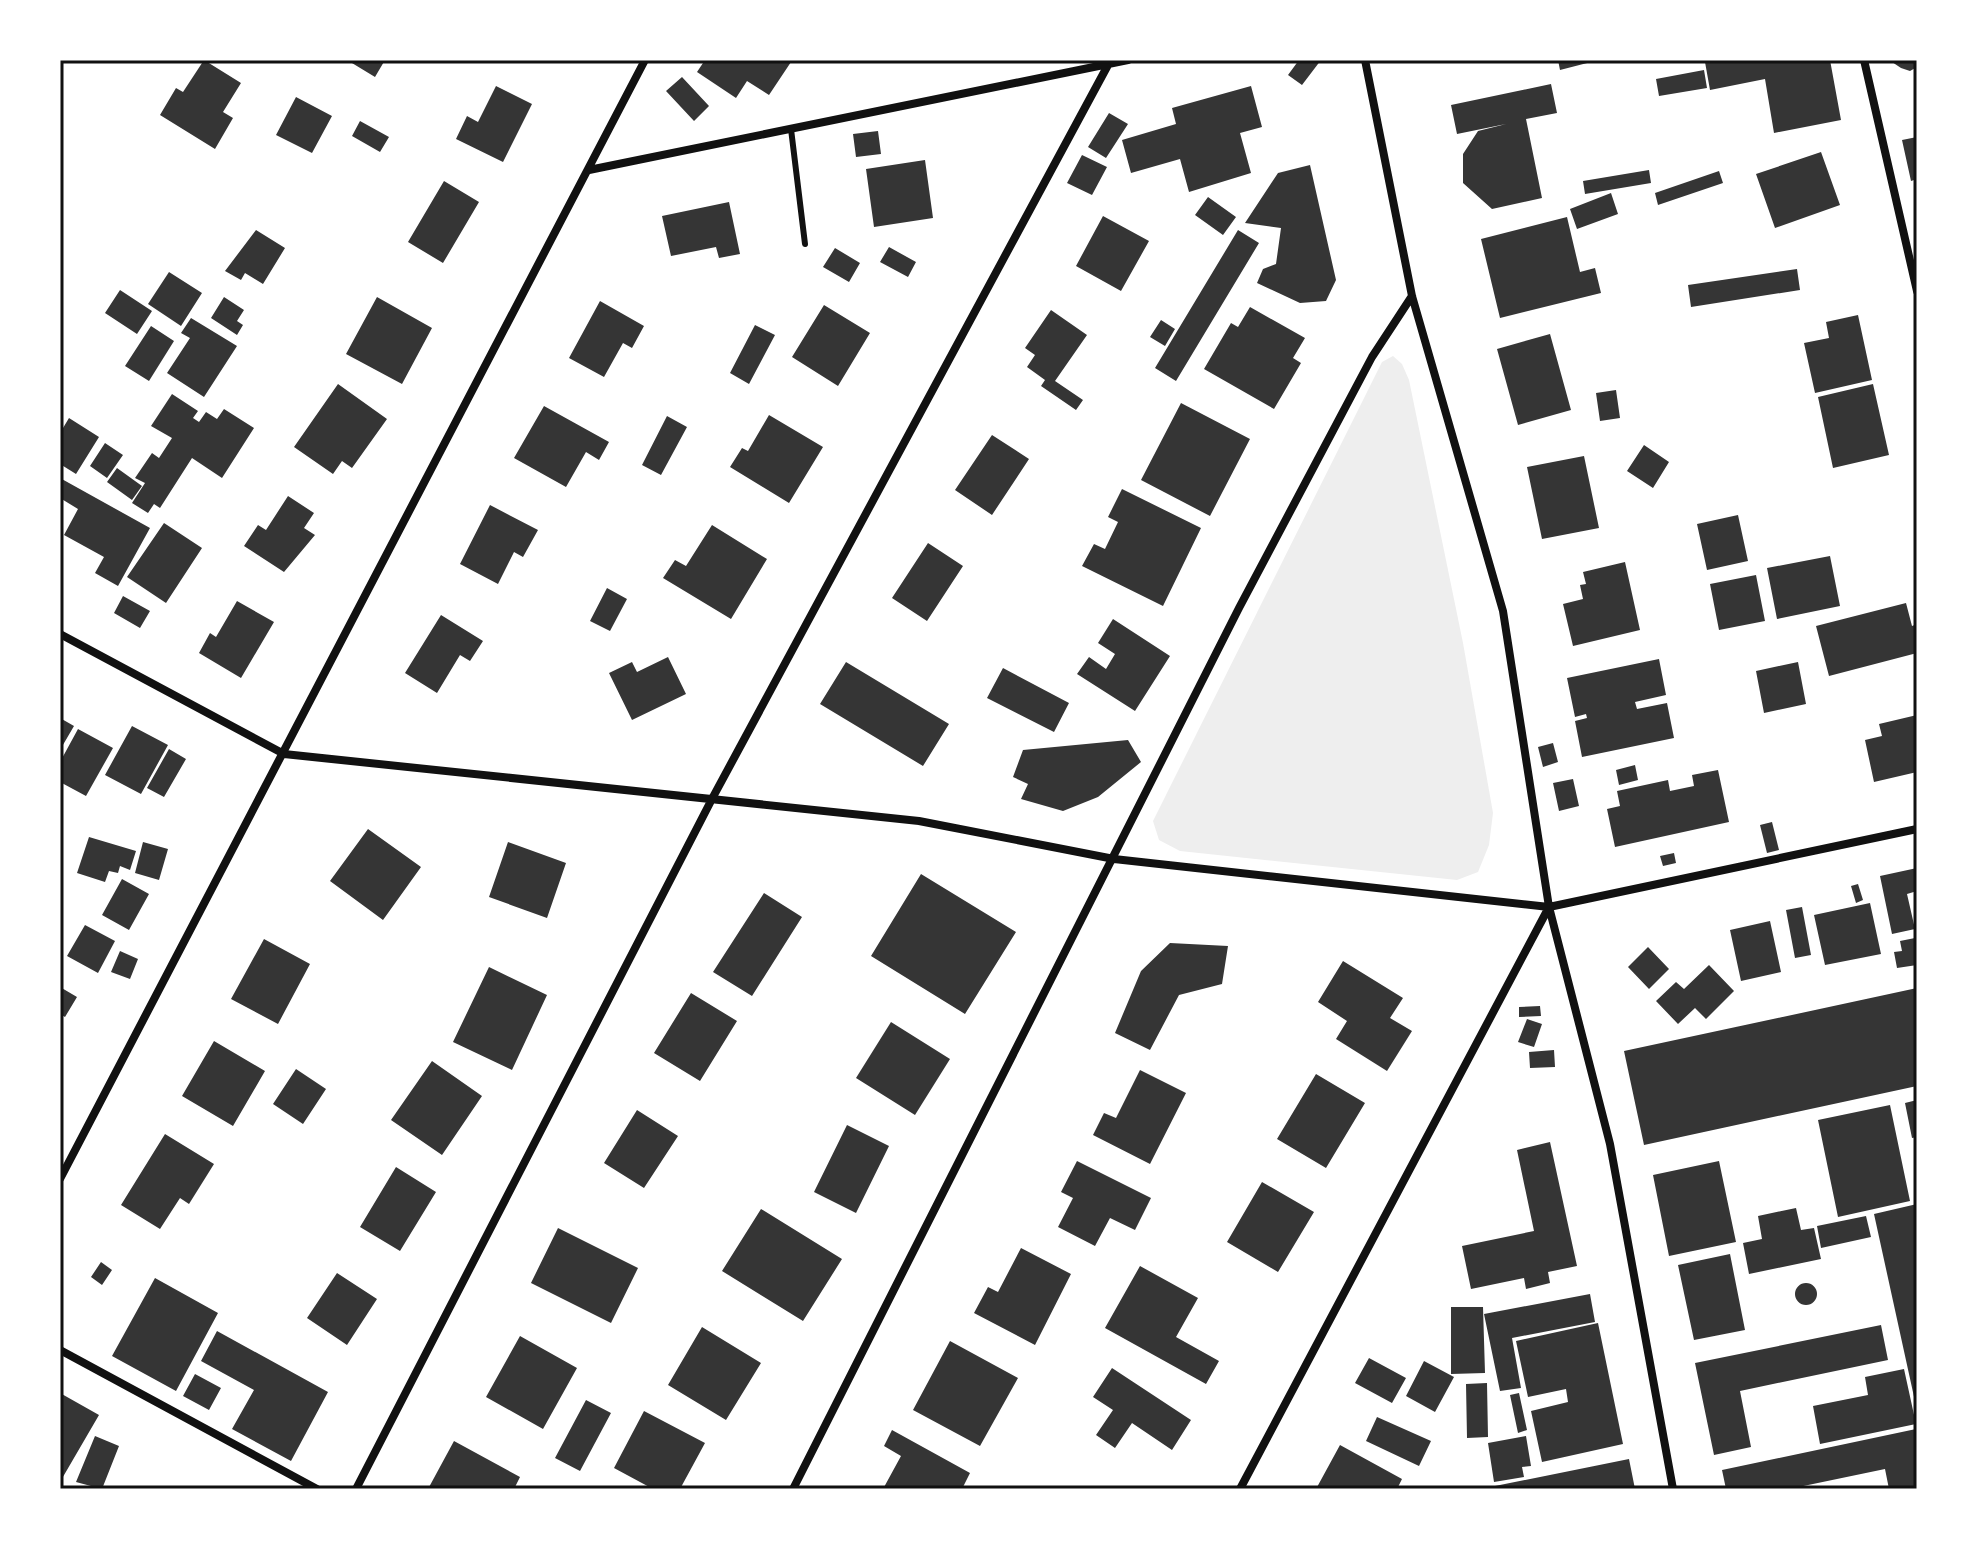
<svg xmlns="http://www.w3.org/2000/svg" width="1977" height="1549" font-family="Quicksand,sans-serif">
<rect width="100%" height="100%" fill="#fff"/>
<path fill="#eee" d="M1393,356l9,8 7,16 54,263 30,170 -4,32 -11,27 -21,8 -277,-29 -21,-11 -6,-19 229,-459z"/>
<path fill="#353535" d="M204,60l37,23 -18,29 10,6 -18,31 -55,-34 16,-27 7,4z
M347,60h38l-10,17z
M705,60h84l2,2 -22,33 -22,-14 -11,17 -39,-26z
M1299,60h22l-19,25 -14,-10z
M1558,60h37v1l-35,9z
M1718,60h112l11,60 -67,13 -9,-54 -55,11 -5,-28z
M1889,60h28v7l-7,4 -9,-3z
M1704,70l3,18 -48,8 -3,-17z
M682,77l27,29 -15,15 -28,-30z
M1551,84l6,29 -31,6 16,79 -50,11 -29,-26v-29l15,-23 28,-7 -49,10 -6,-29z
M496,86l36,18 -29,58 -47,-23 11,-23 11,6z
M1251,86l11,41 -22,6 11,40 -62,19 -9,-33 -49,14 -9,-33 54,-16 -4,-16z
M296,97l36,19 -20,37 -36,-18z
M1109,113l19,11 -22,34 -18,-11z
M360,121l29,16 -9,15 -28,-16z
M878,131l3,23 -25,3 -3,-23z
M1917,137v42l-6,2 -9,-41z
M1821,152l19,53 -65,23 -19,-54z
M1082,155l25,12 -15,28 -25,-12z
M925,160l8,58 -59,9 -8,-58z
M1310,165l26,115 -10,21 -26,2 -43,-20 6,-14 13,-5 5,-36 -36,-5 33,-50z
M1649,170l2,13 -66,11 -2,-13z
M1719,171l4,12 -65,22 -3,-12z
M444,181l35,21 -36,61 -35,-21z
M1611,193l7,21 -41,15 -7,-20z
M1208,197l28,20 -13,18 -28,-20z
M729,202l11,52 -21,4 -3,-11 -45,9 -9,-40z
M1103,216l46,25 -28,50 -45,-25z
M1567,217l13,55 15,-4 6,25 -101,25 -19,-79z
M256,230l29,18 -22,36 -18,-11 -4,7 -16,-9z
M1238,230l21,13 -83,138 -21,-13z
M889,247l27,15 -8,15 -28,-15z
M835,248l25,15 -11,19 -26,-15z
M1797,269l3,21 -109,17 -3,-22z
M169,272l33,21 -21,33 -33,-22z
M120,290l32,21 -15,23 -32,-21z
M224,297l20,13 -7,11 6,4 -6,10 -26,-17z
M377,297l55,31 -30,56 -56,-30z
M600,301l44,25 -12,22 -9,-5 -19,34 -35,-19z
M824,305l46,28 -32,53 -46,-29z
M1250,307l55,31 -12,20 8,5 -27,46 -70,-40 27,-46 7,4z
M1051,310l36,25 -32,46 28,19 -7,10 -35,-24 4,-6 -18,-13 8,-12 -10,-7z
M1858,315l14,65 -57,13 -11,-50 25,-5 -3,-16z
M191,318l46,28 -33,51 -37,-24 23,-35 -9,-5z
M1161,320l14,9 -10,17 -15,-9z
M755,325l20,10 -26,49 -19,-11z
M151,326l23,15 -25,40 -24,-15z
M1550,334l21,76 -53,15 -21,-76z
M338,384l49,35 -35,49 -10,-7 -9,13 -39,-27z
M1873,384l16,71 -56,13 -15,-71z
M1616,390l4,28 -20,3 -4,-28z
M172,394l26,17 -5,7 6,4 7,-10 11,7 7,-10 30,19 -32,50 -30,-20 -32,50 -6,-4 -6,9 -16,-10 13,-20 -10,-5 17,-25 7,5 13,-20 -21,-12z
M1181,403l69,36 -40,77 -69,-36z
M544,406l65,36 -10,18 -13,-8 -20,35 -52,-29z
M769,415l54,32 -34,56 -59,-36 12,-19 6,3z
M667,416l20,11 -26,48 -19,-10z
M69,418l30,19 -23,37 -16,-10v-31z
M992,435l37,24 -37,56 -37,-25z
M105,443l18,12 -16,23 -17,-12z
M1644,445l25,17 -16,26 -26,-17z
M1584,456l15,72 -57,11 -15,-72z
M117,468l25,18 -10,14 -25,-18z
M60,478l90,50 -32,58 -23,-13 9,-16 -40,-22 14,-26 -18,-11z
M1122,489l79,39 -38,78 -81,-40 12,-22 11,5 13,-27 -10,-5z
M288,496l26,17 -10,15 11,7 -31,37 -40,-26 14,-21 8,5z
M490,505l48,25 -15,27 -9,-5 -16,32 -38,-20z
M1738,515l10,46 -41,9 -10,-46z
M164,523l38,25 -36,55 -39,-26z
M712,525l55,34 -36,60 -68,-41 12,-18 11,6z
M928,543l35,23 -36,55 -35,-23z
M1830,556l10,50 -63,13 -10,-51z
M1625,562l15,68 -67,16 -10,-42 20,-5 -3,-14 6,-1 -3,-12z
M1756,575l9,46 -46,9 -9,-46z
M607,588l20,11 -17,32 -20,-10z
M123,596l27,15 -10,17 -26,-15z
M237,601l37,21 -33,56 -42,-25 11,-20 6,4z
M1906,603l6,23 5,-2v29l-88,23 -13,-50z
M441,615l42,26 -13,20 -10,-6 -23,38 -32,-20z
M1113,619l57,37 -35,55 -58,-37 12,-17 17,12 9,-15 -17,-11z
M668,657l18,37 -54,26 -23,-47 23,-11 5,10z
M1659,659l7,36 -31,7 2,7 30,-6 7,35 -92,19 -7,-36 12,-3 -1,-4 -11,3 -8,-39z
M846,662l103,62 -26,42 -103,-62z
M1798,662l8,42 -42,9 -8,-42z
M1003,668l66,35 -15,29 -67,-34z
M1917,715v57l-43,10 -9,-42 17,-4 -3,-12z
M60,718l14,8 -14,24z
M132,726l36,19 -27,49 -36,-19z
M78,729l35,19 -27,48 -26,-14v-20z
M1128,740l13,22 -43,35 -35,14 -42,-12 7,-15 -15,-7 10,-27z
M1553,743l5,19 -15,5 -5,-20z
M169,749l17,10 -22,38 -17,-9z
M1635,765l3,15 -19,5 -3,-15z
M1718,770l11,52 -114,25 -8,-38 13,-3 -3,-15 51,-11 2,11 24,-5 -2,-11z
M1573,779l6,27 -20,5 -6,-28z
M1772,822l7,28 -12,3 -7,-28z
M368,829l53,38 -38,53 -53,-39z
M89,837l47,14 -6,19 -10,-4 -2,7 -9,-2 -4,11 -28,-9z
M143,842l25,7 -9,31 -24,-7z
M508,842l58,21 -19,55 -58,-21z
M1674,853l2,10 -13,3 -3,-10z
M1917,868v23l-10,3 8,35 -23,5 -12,-58z
M921,874l95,58 -51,82 -94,-58z
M122,879l27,15 -20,36 -27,-15z
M1858,884l5,16 -7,3 -5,-17z
M764,893l38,24 -50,79 -39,-24z
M1870,903l11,51 -56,11 -11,-50z
M1802,907l9,48 -16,3 -9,-48z
M1770,921l11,51 -40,9 -11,-51z
M85,925l30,16 -17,32 -31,-17z
M1915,938l2,27 -20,3 -3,-16 8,-1 -2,-10z
M264,939l46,25 -32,60 -47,-25z
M1170,943l58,3 -6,38 -43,11 -29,55 -35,-17 26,-62z
M1648,947l21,22 -20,20 -21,-22z
M120,951l18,8 -8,20 -19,-7z
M1343,961l60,37 -13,20 22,13 -25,40 -51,-32 11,-18 -29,-19z
M1709,965l25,26 -28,28 -11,-11 -17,16 -22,-23 20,-19 8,7z
M489,967l58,28 -35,75 -59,-28z
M60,987l17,10 -12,20 -5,-3z
M1917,988v98l-273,59 -20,-94z
M691,993l46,28 -37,60 -46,-28z
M1540,1006l1,10 -22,1v-10z
M1527,1019l15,5 -8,23 -16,-5z
M891,1022l59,37 -35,56 -59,-37z
M214,1041l51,30 -32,55 -51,-30z
M1554,1050l1,17 -25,1 -1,-16z
M432,1061l50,35 -40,59 -51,-35z
M296,1069l30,20 -23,35 -30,-20z
M1140,1070l46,23 -36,71 -57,-29 11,-22 12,5z
M1316,1074l49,29 -39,65 -49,-29z
M1917,1100v37l-5,1 -7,-35z
M1890,1105l20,96 -72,16 -20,-97z
M637,1110l41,26 -34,52 -40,-25z
M847,1125l42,21 -33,67 -42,-21z
M165,1134l49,30 -25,40 -9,-6 -20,31 -39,-24z
M1550,1142l27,124 -29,6 2,11 -24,6 -2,-11 -53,11 -9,-43 72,-15 -17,-81z
M1077,1161l74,37 -16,32 -25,-12 -15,28 -37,-19 15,-29 -12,-6z
M1719,1161l17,81 -67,14 -16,-81z
M396,1167l40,25 -36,59 -40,-24z
M1262,1182l52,30 -36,60 -51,-30z
M1917,1204v202h-1l-42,-192z
M1796,1208l5,22 13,-2 7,31 -72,15 -6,-31 19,-4 -4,-23z
M761,1209l81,50 -39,62 -81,-50z
M1866,1216l5,21 -50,11 -4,-22z
M558,1228l80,40 -27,55 -80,-40z
M1021,1248l50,26 -36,71 -61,-32 14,-26 10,5z
M1730,1254l15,76 -51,10 -16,-75z
M101,1262l11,8 -10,15 -11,-8z
M1140,1266l58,32 -22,39 43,24 -13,23 -101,-56z
M337,1273l40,26 -30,46 -40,-27z
M155,1278l63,35 -42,78 -64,-35z
M1795 1294a11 11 0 1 1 22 0a11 11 0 1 1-22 0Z
M1590,1294l5,28 -83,16 9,50 -21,3 -16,-77z
M1451,1307h32l2,66 -34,1z
M1598,1323l25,121 -81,18 -11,-51 37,-9 -2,-13 -38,8 -12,-56z
M1881,1325l7,35 -148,31 11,56 -37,8 -19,-92z
M702,1327l59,36 -35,57 -58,-35z
M217,1331l111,61 -37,69 -59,-32 22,-39 -53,-29z
M520,1336l57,32 -34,61 -57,-32z
M950,1341l68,37 -38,68 -67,-36z
M1369,1358l37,20 -14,25 -37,-20z
M1424,1361l30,16 -19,35 -29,-16z
M1112,1368l79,52 -19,30 -40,-27 -17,25 -19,-13 17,-25 -20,-13z
M1904,1369l12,55 -96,20 -7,-38 55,-11 -3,-18z
M195,1374l26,14 -12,22 -26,-14z
M1487,1383l1,54 -21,1 -1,-54z
M60,1393l39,22 -39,67z
M1519,1393l8,37 -9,3 -8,-38z
M586,1400l25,13 -31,58 -25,-13z
M644,1411l61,32 -25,46h-27l-39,-21z
M1377,1417l54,24 -12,25 -53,-25z
M1916,1429l1,60h-28l-4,-20 -96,20h-63l-4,-19z
M892,1430l78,43 -8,16h-79l18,-33 -17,-10z
M95,1436l24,10 -17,43 -26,-7z
M1526,1436l5,30 -9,1 2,10 -30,5 -6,-39z
M454,1441l66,36 -6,12h-86z
M1340,1445l62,34 -5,10h-81z
M1629,1459l6,30h-150v-1z"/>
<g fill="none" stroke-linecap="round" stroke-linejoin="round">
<path stroke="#111" stroke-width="6" d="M791,129l14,115"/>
<path stroke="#111" stroke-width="8" d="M1365,60l47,236 91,315 46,296 61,237 63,345
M1864,60l53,231
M589,170l539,-110
M60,634l224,120 635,67 195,38 435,48 368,-78
M60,1179l585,-1119
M60,1350l257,139
M356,1489l357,-692 395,-732
M793,1489l446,-881 133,-251 40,-61
M1240,1489l309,-582"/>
</g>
<rect width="1977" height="1549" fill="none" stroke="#ffffff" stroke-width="124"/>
<rect x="62" y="62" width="1853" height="1425" fill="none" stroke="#111" stroke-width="3"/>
</svg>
